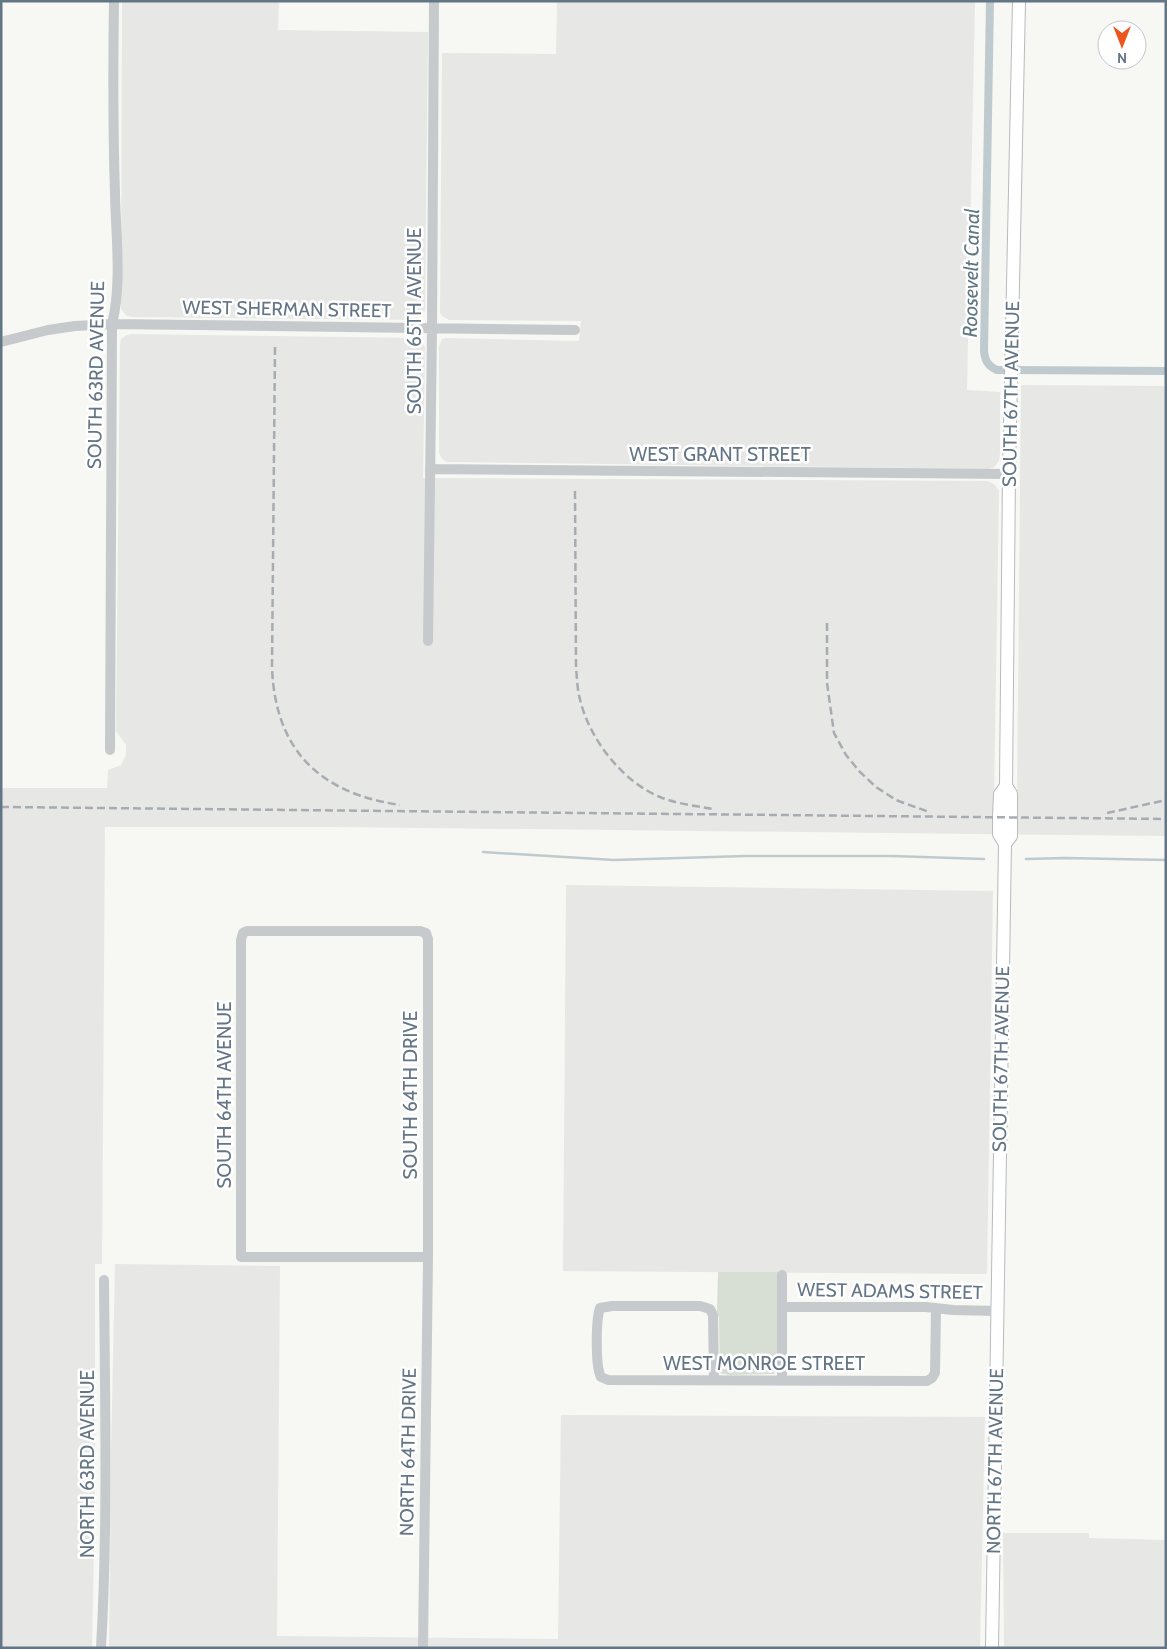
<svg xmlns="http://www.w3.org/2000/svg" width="1167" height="1649" font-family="Cabin,sans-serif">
<rect width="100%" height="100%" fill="#f7f7f3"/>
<path fill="#e7e8e6" d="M122,1h157l-1,29 150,2 -3,278 -2,5 -5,5 -287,-3 -5,-2 -5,-6z
M557,1h418l-8,389 33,2v61l-1,8 -5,6 -5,2 -535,-7h-7l-5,-3 -3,-6v-107l3,-7 4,-1 133,3 2,-20 -132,-1 -7,-4 -2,-3 2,-260 114,1z
M131,334l287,4 4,4 3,5 -2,131 564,3 7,3 5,6v3l-5,306 23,-1 4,-413 145,1v450l-831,-9h-230l-3,437h-7v237l-3,147h-91v-860h106l1,-18 13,-5 5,-10v-10l-10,-14 4,-387 1,-5 6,-4z
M566,885l427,6 -6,383 -424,-3z
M115,1264l165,2 -3,370 281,3 3,-224 424,2 -5,231h-871l2,-193z
M1003,1533h86v5l77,2v108h-162z"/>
<path fill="#d7dfd4" d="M718,1272h60l-1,95 -3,7 -45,1 -9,-2 -1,-55 -2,-7z"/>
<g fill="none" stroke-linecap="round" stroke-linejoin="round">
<path stroke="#bfcacf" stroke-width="2.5" d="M483,852l131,8 131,-4h147l92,3
M1026,859l39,-1 101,2"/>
<path stroke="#bfcacf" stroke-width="8" d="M990,1l-6,350c1,10 4,15 13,19l169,1"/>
<g stroke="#b7bbbf" stroke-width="14">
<path id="major" d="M1005,844l6,-8v-42l-5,-8
M992,1648l13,-804 -6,-10v-17l1,-23 6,-8 3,-312 10,-473"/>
</g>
<path stroke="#c6cacd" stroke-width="10" d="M1,342l47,-12 27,-4 37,-2 463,6
M430,469l579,5
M428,641l4,-313 2,-327
M110,750l2,-426c10,-40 4,-87 3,-129 -2,-64 -2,-129 -1,-194
M782,1307h144l27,3 44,1
M714,1380l-1,-65 -3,-6 -10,-3h-88l-12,2c-4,11 -5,58 1,69l7,3 319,1 5,-3 3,-5 1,-65
M782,1380v-105
M101,1648c7,-123 4,-246 3,-368
M423,1648l5,-391v-318l-2,-6 -6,-2h-173l-4,2 -2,7v317h187"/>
<use href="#major" stroke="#fff" stroke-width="12"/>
<path stroke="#a6acb2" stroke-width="2.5" stroke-dasharray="8 4" stroke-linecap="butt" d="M275,347l-3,320c3,83 47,126 128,138
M575,491l1,177c1,9 1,18 3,27 8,41 42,86 81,102 17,7 36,9 53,12
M827,623v60l7,50 12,22 14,17 16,15 20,13 33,12
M1,807l1165,12
M1107,813l59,-13"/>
</g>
<g text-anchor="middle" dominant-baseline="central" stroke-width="5" stroke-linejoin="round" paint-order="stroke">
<g font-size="19" fill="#647586" stroke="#fff">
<text transform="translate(287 309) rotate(1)">WEST SHERMAN STREET</text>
<text transform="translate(414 321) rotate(-90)">SOUTH 65TH AVENUE</text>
<text transform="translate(96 375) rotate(-89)">SOUTH 63RD AVENUE</text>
<text transform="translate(1011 394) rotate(-89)">SOUTH 67TH AVENUE</text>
<text x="720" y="454">WEST GRANT STREET</text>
<text transform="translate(1001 1059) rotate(-89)">SOUTH 67TH AVENUE</text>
<text transform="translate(224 1095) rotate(-90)">SOUTH 64TH AVENUE</text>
<text transform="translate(410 1095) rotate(-90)">SOUTH 64TH DRIVE</text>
<text transform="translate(890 1291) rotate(1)">WEST ADAMS STREET</text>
<text x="764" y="1363">WEST MONROE STREET</text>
<text transform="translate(408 1452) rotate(-89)">NORTH 64TH DRIVE</text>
<text transform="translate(995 1461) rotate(-89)">NORTH 67TH AVENUE</text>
<text transform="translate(87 1464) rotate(-90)">NORTH 63RD AVENUE</text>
</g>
<g font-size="20" font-style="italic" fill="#5f7783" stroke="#fff">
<text transform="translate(971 273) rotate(-89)">Roosevelt Canal</text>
</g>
</g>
<rect width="1167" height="1649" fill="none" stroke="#647586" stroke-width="5"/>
<g transform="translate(1122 45) rotate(180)"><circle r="24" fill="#ffffff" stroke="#c1c8cf"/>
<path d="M0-4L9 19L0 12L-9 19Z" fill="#ee551c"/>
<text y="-8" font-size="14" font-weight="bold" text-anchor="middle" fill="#647586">N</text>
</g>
</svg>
